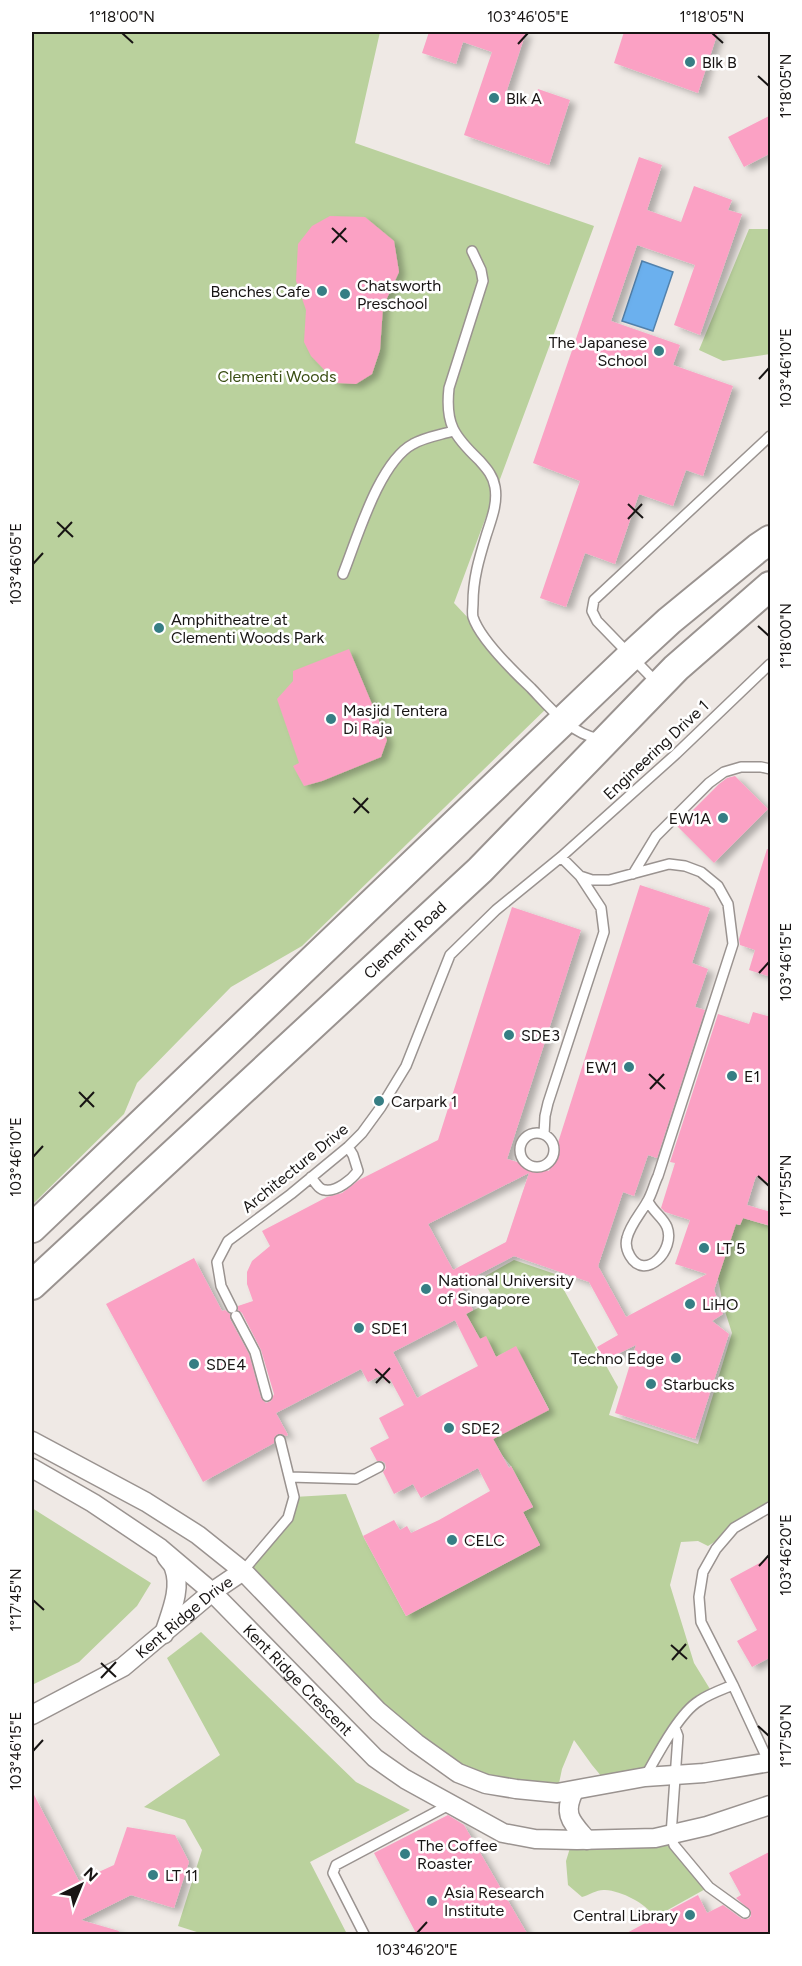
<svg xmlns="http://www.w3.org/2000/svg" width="802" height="1966" font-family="Figtree,sans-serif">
<defs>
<filter id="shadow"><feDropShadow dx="6" dy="4" stdDeviation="3" flood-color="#0004"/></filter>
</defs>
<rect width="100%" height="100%" fill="#efe9e5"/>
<path fill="#bad19d" d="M32,32h348l-25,111 239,83 -140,377 96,102 -248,241 -71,41 -94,96 -13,31 -92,91z
M749,229h21v125l-47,7 -24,-11z
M743,1218l27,8v281l-62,39 -10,-5 -17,1 -11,43 24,78 19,31 -16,8 -52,75 -38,6 -15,-18 -18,-25 -12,29 -5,24 -71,-9 -70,-41 -173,-172 45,-53 6,-21 52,-3 17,42 43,80 134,-71 -17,-33 10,-5 -22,-41 -9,-11 -9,-16 56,-30 -33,-62 -20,10 -10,-20 -6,2 -14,-25 28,-14 -12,-22 32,-18 41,14 63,113 -9,28 89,29 34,-111 -9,-28 -5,-27 17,-54 5,1z
M32,1508l119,75 -14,23 -58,56 -47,23z
M201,1632l155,150 54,28 -100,52 37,72h-144l-25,-8 24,-76 -17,-30 -41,-13 76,-52 -53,-97z
M671,1835l38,52 -54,30c-10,-14 -33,-26 -50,-27 -7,-1 -16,5 -23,7l-14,-12 -2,-24 4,-13z"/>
<path fill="#6bb0ee" stroke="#5282ad" stroke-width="1.5" d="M642,261l31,11 -20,59 -31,-10z"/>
<path fill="#fba1c4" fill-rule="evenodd" filter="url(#shadow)" d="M429,32h97l-21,64 28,9 5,-16 32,11 -21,65 -85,-30 28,-83 -29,-10 -7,22 -34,-11z
M624,32h94l-20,61 -84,-30z
M771,115v38l-27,14 -16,-30z
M639,157l23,8 -15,45 34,12 13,-36 38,14 -4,10 14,4 -42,121 -26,-10 21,-60 -58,-20 -26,76 69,24 -7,20 60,21 -30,90 -17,-6 -13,36 -34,-12 -24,70 -30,-11 -19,54 -26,-9 40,-117 -47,-18z
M330,216l35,1 29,24 5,31 -16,35 -3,43 -8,24 -16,10 -19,-1 -26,-27 -7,-14 2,-32 -10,-29 2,-37 14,-18z
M349,649l38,91 -6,17 -59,24 -18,5 -11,-20 6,-3 -22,-64 16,-18v-10z
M735,776l33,33 -54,54 -37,-37 42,-42 8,-6z
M767,849l4,1v127l-22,-7 6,-20 -15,-5 -1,-6z
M640,885l70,23 -18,55 16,6 -13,38 10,3 -48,148 -9,-3 -14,41 -11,-4 -25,74 28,51 81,-43 -32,-10 15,-44 -25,-8 -4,-4 14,-45 -5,-1 48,-148 31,10 4,-12 18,5v167l-15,-8 -9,29 24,7v14l-28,-8 -3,7 -4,-1 -22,66 9,24 -11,7 17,13 -34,105 -80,-26 21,-68 -31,15 -8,-13 21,-12 -29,-53 -75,-26 -54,28 13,26 -7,4 14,25 6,-3 10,21 20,-11 33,64 -56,29 16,29 2,-2 22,41 -10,5 17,33 -134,71 -43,-80 31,-16 6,10 7,-4 4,7 28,-13 51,-29 -12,-23 -57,30 -8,-14 -19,10 -11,-22 3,-4 -1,-5 -3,-2h-5l-7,-13 19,-10 -10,-20 25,-13 -14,-26 -4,3 -4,-7 -14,7 -7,-13 -85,44 12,22 -2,1 -4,-2h-4l-4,4v5l-71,39 -97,-178 88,-46 28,53 3,-1 5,4v5l19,35 12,44 5,5 5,-2 3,-7 -13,-44 -19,-37 -4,-3v-4l15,-5 -6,-17v-12l5,-11 18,-15 -8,-15 65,-34 15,-4 17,-13 79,-40 74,-233 69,23 -74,229 42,12zM529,1173l-23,69 -53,28 -25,-46zM455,1320l23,46 -61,32 -24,-46z
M771,1557v100l-19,10 -15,-26 20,-11 -27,-51z
M32,1791l47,90 35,-16 13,-38 48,8 14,27 -15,46 -43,-13 -50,25 38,11 -1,4h-86z
M448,1815l16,10 64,110h-111l-43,-82z
M771,1851v84h-148l75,-40 9,18 16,-8 19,14h6l3,-3v-5l-15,-13 5,-3 -12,-22z"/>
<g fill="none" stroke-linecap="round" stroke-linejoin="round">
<g stroke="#9a9390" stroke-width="12">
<path id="lane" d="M472,251l9,19 2,11 -34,107c-4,36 5,48 30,72 7,8 14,15 16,27 3,17 -4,33 -9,49 -7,23 -13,43 -13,67 0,4 -1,10 0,14 7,22 41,55 58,71 20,21 39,45 68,51
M343,574c14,-35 36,-112 70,-130 12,-7 27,-9 40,-13
M656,682l-59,-61 -5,-10 2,-11 176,-164
M561,857l19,19 12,4h17l60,-16 16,2 16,6 17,14 10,18 5,40 -75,232c-4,8 -6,18 -11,26 -6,11 -17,23 -20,36 -2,7 0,13 3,18 15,26 46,-6 37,-29 -4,-10 -14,-15 -19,-26
M633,874l23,-38 53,-53 15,-11 17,-5h20l9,2
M520 1150a17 17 0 1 1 34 0a17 17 0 1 1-34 0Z
M544,1134l1,-18 3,-13 56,-171 -3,-24 -21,-32
M311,1177c4,5 8,13 14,13 12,2 27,-11 33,-19l-5,-16 -5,-8
M232,1308l-11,-22 -4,-24 11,-21 63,-47 57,-47 14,-14 19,-26 25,-41 44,-111 46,-45 65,-53 115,-103 94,-90
M236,1316l19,36 12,44
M290,1477l66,2 23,-12
M243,1571l45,-53 6,-21 -14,-57
M675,1728l3,8 -7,99 3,10 35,42 36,26
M765,1754l-32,-69 -32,-63 -2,-25 4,-25 13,-23 18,-21 36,-21
M645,1777c12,-21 34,-64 54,-76 10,-7 22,-11 34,-16
M364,1934l-31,-61 3,-8 113,-60"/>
</g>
<g stroke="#9a9390" stroke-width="21">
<g id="street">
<path d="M32,1441l114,61 52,33 45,36 135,140 38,32 42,30 28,11 30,5 41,4 88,-16 59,-4 66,-11"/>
<path id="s1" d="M32,1468l61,35 67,45 52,44 163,166 30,21 98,54 32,6 42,1 78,-2 52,-12 63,-21"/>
<path d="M164,1634c6,-20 18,-45 10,-66 -1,-4 -6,-8 -8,-12"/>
<path id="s2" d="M32,1715l91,-48 89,-75 31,-21"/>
<path d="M574,1791c-12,24 -2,31 13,49"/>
</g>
</g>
<g stroke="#9a9390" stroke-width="32">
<g id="primary">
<path d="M32,1228l599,-572 38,-35 89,-73 12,-8"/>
<path id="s3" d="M32,1285l448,-415 196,-202 94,-82"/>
</g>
</g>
<use href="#lane" stroke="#fff" stroke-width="9"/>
<use href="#street" stroke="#fff" stroke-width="18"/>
<use href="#primary" stroke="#fff" stroke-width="28"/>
</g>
<path fill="none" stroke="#181514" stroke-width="2" d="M122,33l11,10M712,33l11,10M518,44l10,-11M758,76l11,10M332,228l15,14M332,243l14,-15M759,379l10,-11M628,504l15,14M628,519l14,-15M57,522l16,15M58,537l14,-15M33,564l10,-11M758,626l11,10M353,798l16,15M354,813l14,-15M759,973l10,-11M649,1074l16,15M650,1089l14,-15M79,1092l15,15M80,1107l14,-15M33,1157l10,-11M758,1176l11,10M375,1369l15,14M376,1383l14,-15M759,1566l10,-11M33,1600l11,10M671,1645l16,14M672,1660l14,-16M101,1663l15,14M101,1678l15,-16M758,1726l11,10M33,1751l10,-11M417,1933l10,-11"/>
<g fill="#367e84" stroke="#fff" stroke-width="2">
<circle cx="690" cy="62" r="6"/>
<circle cx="494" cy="98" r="6"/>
<circle cx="322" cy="291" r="6"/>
<circle cx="345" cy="294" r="6"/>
<circle cx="659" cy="351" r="6"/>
<circle cx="159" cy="628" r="6"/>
<circle cx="331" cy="719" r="6"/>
<circle cx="723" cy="818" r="6"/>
<circle cx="509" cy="1035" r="6"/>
<circle cx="629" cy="1067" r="6"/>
<circle cx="732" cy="1076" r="6"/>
<circle cx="379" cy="1101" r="6"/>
<circle cx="704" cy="1248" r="6"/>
<circle cx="426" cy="1289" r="6"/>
<circle cx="690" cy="1304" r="6"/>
<circle cx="359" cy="1328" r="6"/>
<circle cx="676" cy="1358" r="6"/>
<circle cx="194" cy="1364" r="6"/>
<circle cx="651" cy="1384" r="6"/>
<circle cx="449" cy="1428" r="6"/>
<circle cx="452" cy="1540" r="6"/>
<circle cx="405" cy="1854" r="6"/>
<circle cx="153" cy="1875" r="6"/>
<circle cx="432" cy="1901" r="6"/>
<circle cx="690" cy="1915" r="6"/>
</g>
<g text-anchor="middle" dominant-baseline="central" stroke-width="5" stroke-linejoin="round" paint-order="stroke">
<g font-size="16" fill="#181514" stroke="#fff" text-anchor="start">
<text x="702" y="62">Blk B</text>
<text x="506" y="98">Blk A</text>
<text x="357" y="285">Chatsworth<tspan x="357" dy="18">Preschool</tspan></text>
<text x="310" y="291" text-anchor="end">Benches Cafe</text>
<text x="647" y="342" text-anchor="end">The Japanese<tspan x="647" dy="18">School</tspan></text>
<text x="171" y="619">Amphitheatre at<tspan x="171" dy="18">Clementi Woods Park</tspan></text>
<text x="343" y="710">Masjid Tentera<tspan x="343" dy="18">Di Raja</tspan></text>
<text x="711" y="818" text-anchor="end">EW1A</text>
<text x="521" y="1035">SDE3</text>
<text x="617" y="1067" text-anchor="end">EW1</text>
<text x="744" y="1076">E1</text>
<text x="391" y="1101">Carpark 1</text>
<text x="716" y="1248">LT 5</text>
<text x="438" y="1280">National University<tspan x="438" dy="18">of Singapore</tspan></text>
<text x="702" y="1304">LiHO</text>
<text x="371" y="1328">SDE1</text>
<text x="664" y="1358" text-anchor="end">Techno Edge</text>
<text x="206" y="1364">SDE4</text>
<text x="663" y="1384">Starbucks</text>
<text x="461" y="1428">SDE2</text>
<text x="464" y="1540">CELC</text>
<text x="417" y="1845">The Coffee<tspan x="417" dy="18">Roaster</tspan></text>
<text x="165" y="1875">LT 11</text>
<text x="444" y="1892">Asia Research<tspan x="444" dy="18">Institute</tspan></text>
<text x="678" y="1915" text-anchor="end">Central Library</text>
</g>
<g font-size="16" fill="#384d12" stroke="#fff">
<text x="277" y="376">Clementi Woods</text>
</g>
<g font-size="16" fill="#181514" stroke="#fff">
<text transform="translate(656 750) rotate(-43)">Engineering Drive 1</text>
<text stroke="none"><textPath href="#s3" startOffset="508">Clementi Road</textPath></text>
<text transform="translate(295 1168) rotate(-39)">Architecture Drive</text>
<text stroke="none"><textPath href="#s2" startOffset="182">Kent Ridge Drive</textPath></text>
<text stroke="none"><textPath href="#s1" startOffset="342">Kent Ridge Crescent</textPath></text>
</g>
</g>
<rect width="802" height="1966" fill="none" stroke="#ffffff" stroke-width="66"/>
<g transform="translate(81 1885) rotate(43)" stroke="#ffffff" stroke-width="4.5" paint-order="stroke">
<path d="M0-4.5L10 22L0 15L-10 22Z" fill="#181514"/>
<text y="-9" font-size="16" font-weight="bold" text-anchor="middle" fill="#181514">N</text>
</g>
<rect x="33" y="33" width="736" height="1900" fill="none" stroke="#181514" stroke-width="2"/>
<g font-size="15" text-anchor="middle" fill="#181514">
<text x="122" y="22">1°18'00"N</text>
<text x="528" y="22">103°46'05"E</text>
<text x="712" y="22">1°18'05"N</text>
<text transform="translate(786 86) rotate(-90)" y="5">1°18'05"N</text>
<text transform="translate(786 368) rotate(-90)" y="5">103°46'10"E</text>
<text transform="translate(16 564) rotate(-90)" y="5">103°46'05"E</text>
<text transform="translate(786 636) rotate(-90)" y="5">1°18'00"N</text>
<text transform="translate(786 962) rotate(-90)" y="5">103°46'15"E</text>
<text transform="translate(16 1157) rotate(-90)" y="5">103°46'10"E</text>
<text transform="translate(786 1186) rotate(-90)" y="5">1°17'55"N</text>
<text transform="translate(786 1555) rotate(-90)" y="5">103°46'20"E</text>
<text transform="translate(16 1600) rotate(-90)" y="5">1°17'45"N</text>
<text transform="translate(786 1736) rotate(-90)" y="5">1°17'50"N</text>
<text transform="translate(16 1751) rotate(-90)" y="5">103°46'15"E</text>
<text x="417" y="1955">103°46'20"E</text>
</g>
</svg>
